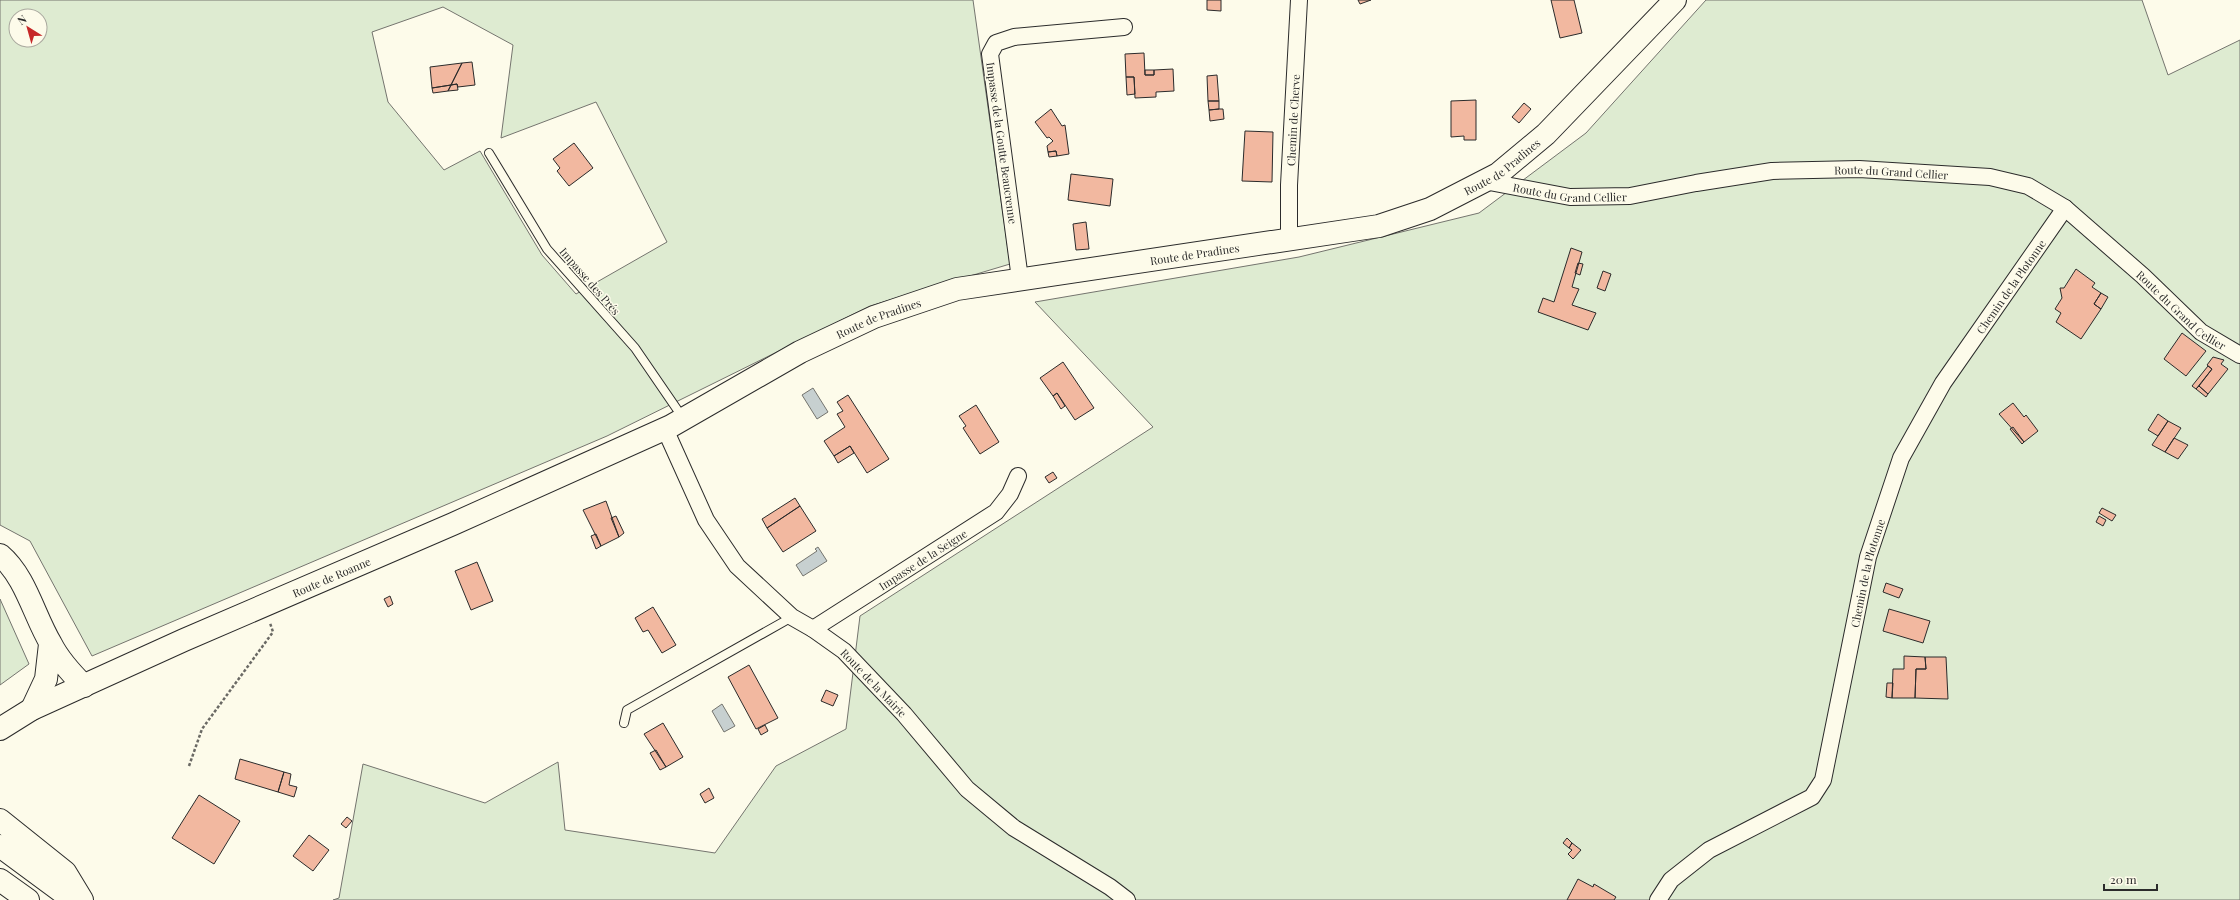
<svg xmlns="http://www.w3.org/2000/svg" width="2240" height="900" font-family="'Playfair Display',serif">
<rect width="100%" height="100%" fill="#fdfbea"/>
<path fill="#deebd1" stroke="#74746e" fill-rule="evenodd" d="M0,0h973l37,264 -140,42 -263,130 -515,220 -62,-115 -30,-16zM443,7l70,38 -12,93 95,-36 71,140 -91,52 -34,-39 -62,-104 -36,19 -56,-68 -16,-70zM16,16h24v24h-24z
M1706,0h436l26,75 72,-35v860h-1907l6,-2 24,-134 122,39 73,-41 7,68 150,23 61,-87 70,-37 14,-113 293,-189 -118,-125 264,-45 180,-44 107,-80z
M0,599l29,65 -29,21z"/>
<path fill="#c7d0d0" stroke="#74746e" d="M813,388l15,24 -11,7 -15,-24z
M818,547l9,14 -24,15 -7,-11 21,-14 -2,-2z
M722,704l13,22 -11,6 -12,-21z"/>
<path fill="#f2b8a0" stroke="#2b2b2b" d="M1207,0h14v11l-14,-1z
M1358,0h13l-11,4z
M1551,0h23l8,33 -22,5z
M1144,53l1,22h9v-5l19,-1 1,22 -18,1v5l-21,1 -1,-21h-8l-1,-23z
M472,62l3,23 -17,2 -1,-3 -6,1 11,-22z
M462,63l-11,22 -19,3 -2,-21z
M1145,70h9v5h-9z
M1217,75l2,26h-11l-1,-25z
M1126,77h8l1,17 -8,1z
M457,84l1,6 -10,1 3,-6z
M451,85l-3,6 -15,2 -1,-5z
M1476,100v40h-12v-4l-13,1v-36z
M1208,101h11v8l-10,1z
M1524,103l7,6 -12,14 -7,-6z
M1051,109l11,17 3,-1 4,29 -12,2 -1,-5 -8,1 -1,-6 6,-5 -4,-4 -2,1 -12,-16z
M1219,109h4l1,10 -14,2 -1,-11z
M1245,131l28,1 -1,50 -30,-1z
M574,143l19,25 -24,18 -12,-15 3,-3 -7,-9z
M1056,151l1,5 -8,1 -1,-5z
M1071,174l42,5 -3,27 -42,-6z
M1086,222l3,27 -13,1 -3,-26z
M1571,248l11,4 -10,35 7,2 -7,16 24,8 -8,17 -50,-18 5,-14 11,4z
M1578,263l5,1 -3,11 -5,-2z
M2076,269l19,14 -3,4 9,6 -7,11 7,5 -20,30 -25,-17 5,-9 -6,-4 7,-11 -2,-10h4z
M1603,271l8,3 -6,17 -8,-3z
M2101,293l7,4 -7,12 -7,-5z
M2182,333l24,18 -20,25 -22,-17z
M2213,357l11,3 -3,4 7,5 -20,25 -9,-8 13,-17 -5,-4z
M1063,362l31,46 -19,12 -18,-27 -4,3 -13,-18z
M2208,366l4,3 -16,20 -4,-3z
M2199,386l9,8 -2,3 -10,-8z
M1057,393l8,13 -4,3 -8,-13z
M848,395l41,64 -22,14 -17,-27 -16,10 -10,-15 21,-14 -8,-13 6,-3 -6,-9z
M2013,403l11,14 2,-2 12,16 -14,11 -25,-28z
M976,405l23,37 -19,12 -17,-26 3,-2 -7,-10z
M2158,414l10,7 -10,15 -10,-6z
M2168,421l13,7 -16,24 -13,-7z
M2013,427l11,15 -2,2 -12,-15z
M2174,438l14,7 -10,14 -13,-7z
M850,446l4,7 -16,10 -4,-7z
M1053,472l4,6 -8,5 -4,-6z
M795,498l5,8 -33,22 -5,-9z
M606,501l13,36 -18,9 -18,-36z
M800,506l16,25 -33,21 -16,-24z
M2102,508l14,7 -4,6 -13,-8z
M616,516l8,17 -5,4 -8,-19z
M2099,516l7,4 -3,6 -7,-4z
M596,534l5,12 -5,3 -5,-13z
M477,562l16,39 -22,9 -16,-39z
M1886,583l17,6 -4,9 -16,-6z
M390,596l3,8 -5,3 -4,-8z
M653,607l23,38 -14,8 -14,-23 -5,2 -8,-14z
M1889,609l41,12 -7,22 -40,-12z
M1904,656l21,1 1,12h-10l-1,29h-23l1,-29h11z
M1925,657h21l2,42 -33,-1 1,-29h10z
M749,665l29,53 -22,11 -28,-52z
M1887,683h6l-1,15 -6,-1z
M826,690l12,5 -5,11 -12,-5z
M663,723l20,34 -17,10 -22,-33z
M765,725l3,6 -7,4 -3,-6z
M656,750l10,17 -6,3 -10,-17z
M240,759l44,13 -6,20 -43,-13z
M284,772l7,2 -2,11 8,2 -3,10 -16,-5z
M709,788l5,10 -9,5 -5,-9z
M199,795l41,26 -26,43 -42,-26z
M347,817l5,4 -6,7 -5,-4z
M309,835l20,15 -16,21 -20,-15z
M1567,838l5,5 -3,5 -6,-5z
M1572,843l9,7 -8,9 -5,-5 4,-4 -3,-2z
M1578,879l15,8 1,-3 22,13 -2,3h-47z"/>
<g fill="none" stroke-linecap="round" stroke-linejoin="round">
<g stroke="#2b2b2b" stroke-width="10">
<path id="lane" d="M489,153l58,96 88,99 48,70
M624,723l3,-13 165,-93"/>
</g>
<g stroke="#2b2b2b" stroke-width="18">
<g id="street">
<path id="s1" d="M1484,181l86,16 60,-1 66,-13 76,-12 87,-2 131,8 38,9 37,22 78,68 58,56 39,23"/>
<path id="s2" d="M1289,240v-55l10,-185"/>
<path d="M1020,279l-30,-225 6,-11 18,-6 110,-10"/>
<path id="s3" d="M665,429l41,91 31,46 55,51 21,12 31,22 60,63 63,75 47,39 96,59 17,13"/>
<path id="s4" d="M813,629l183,-117 14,-18 8,-18"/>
<path id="s5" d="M1658,900l13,-20 38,-30 103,-53 11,-17 45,-223 33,-99 42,-75 122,-175"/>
</g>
</g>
<g stroke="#2b2b2b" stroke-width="24">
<g id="secondary">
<path id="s6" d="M0,729l32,-20 152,-69 269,-116 218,-98 129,-74 74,-35 83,-28 422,-63 51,-17 68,-35 48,-40 129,-134"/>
</g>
</g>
<g stroke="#2b2b2b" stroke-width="24">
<path id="highway" d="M0,555c26,22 34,61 51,89 8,16 20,29 33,42
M32,709l14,-30 4,-35
M0,820l65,52 17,28
M0,846l73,54
M0,880l28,20"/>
</g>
<path stroke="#6a6964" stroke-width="2.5" stroke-dasharray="3 2" stroke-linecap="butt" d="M189,766l13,-37 71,-97 -3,-9"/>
<use href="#lane" stroke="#fdfbea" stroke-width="8"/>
<use href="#street" stroke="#fdfbea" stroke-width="16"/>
<use href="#secondary" stroke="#fdfbea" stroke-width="22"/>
<use href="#highway" stroke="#fdfbea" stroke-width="22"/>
</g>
<g text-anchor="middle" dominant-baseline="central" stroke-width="3" stroke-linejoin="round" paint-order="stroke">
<g font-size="11" fill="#2b2b2b" stroke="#fdfbea">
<text stroke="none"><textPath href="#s2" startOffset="120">Chemin de Cherve</textPath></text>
<text transform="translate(1002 143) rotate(82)">Impasse de la Goutte Beaucrenne</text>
<text stroke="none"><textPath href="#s6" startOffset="1619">Route de Pradines</textPath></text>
<text stroke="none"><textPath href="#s1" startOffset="411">Route du Grand Cellier</textPath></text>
<text stroke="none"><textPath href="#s1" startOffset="87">Route du Grand Cellier</textPath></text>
<text stroke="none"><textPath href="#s6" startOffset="1295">Route de Pradines</textPath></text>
<text transform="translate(590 281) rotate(49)">Impasse des Prés</text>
<text stroke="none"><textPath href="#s5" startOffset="744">Chemin de la Plotonne</textPath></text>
<text stroke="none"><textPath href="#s1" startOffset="747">Route du Grand Cellier</textPath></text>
<text stroke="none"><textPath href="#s6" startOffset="971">Route de Pradines</textPath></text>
<text stroke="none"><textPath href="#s4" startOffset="130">Impasse de la Seigne</textPath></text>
<text stroke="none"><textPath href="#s5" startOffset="420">Chemin de la Plotonne</textPath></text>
<text stroke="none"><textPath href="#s6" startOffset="365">Route de Roanne</textPath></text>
<text stroke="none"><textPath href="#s3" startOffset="336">Route de la Mairie</textPath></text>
</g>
</g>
<g transform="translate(28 28) rotate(323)"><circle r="19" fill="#fdfbea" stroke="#a9a89e"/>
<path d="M0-3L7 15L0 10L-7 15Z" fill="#c62828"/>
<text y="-6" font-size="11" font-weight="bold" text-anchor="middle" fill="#2b2b2b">N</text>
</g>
<path d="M2104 884v6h53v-6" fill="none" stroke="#2b2b2b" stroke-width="2"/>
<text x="2110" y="884" font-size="12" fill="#2b2b2b" stroke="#fdfbea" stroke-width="3" paint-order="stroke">20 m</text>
</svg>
